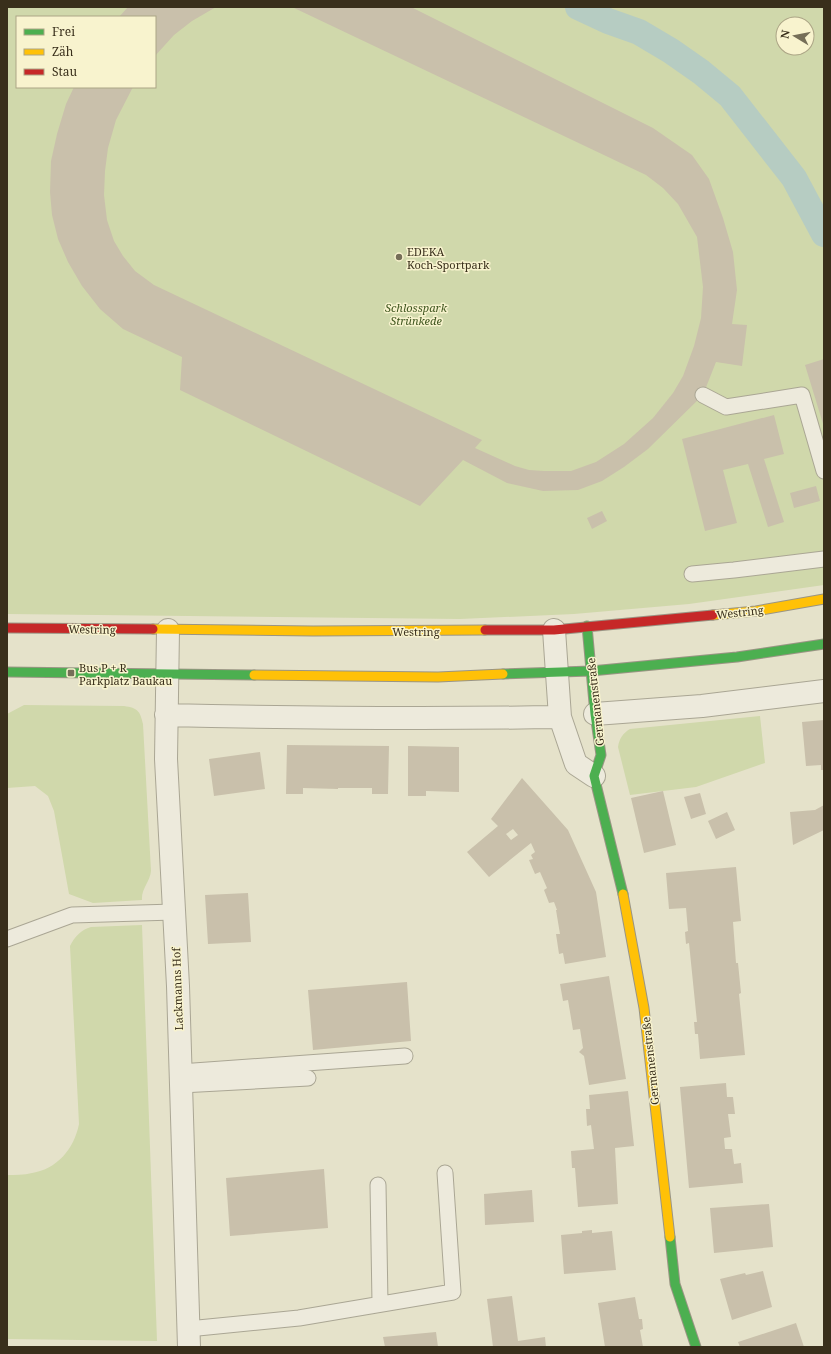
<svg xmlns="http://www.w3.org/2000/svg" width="831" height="1354" font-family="'Noto Serif',serif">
<rect width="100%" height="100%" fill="#e5e2ca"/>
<path fill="#d0d8ab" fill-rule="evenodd" d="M7,7h817v578l-135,19 -115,10 -114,5 -453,-5zM17,17h138v70h-138zM783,24h24v24h-24z
M24,705l100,1c14,2 16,5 19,18l8,147c-1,11 -10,18 -9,29l-49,3 -24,-9 -15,-83 -6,-15 -13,-10 -28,2v-74z
M760,716l5,47 -69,24 -66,8 -12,-48c1,-8 5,-14 12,-18z
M142,925l15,416 -150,-2v-164c8,0 17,0 25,-2 25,-4 42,-24 47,-49l-9,-178c5,-10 11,-16 21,-19z"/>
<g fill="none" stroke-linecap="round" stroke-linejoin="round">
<path stroke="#b6ccc2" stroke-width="26" d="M578,7l30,14 31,11 32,19 30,21 29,24 64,82 30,56"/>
</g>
<path fill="#c9c0ab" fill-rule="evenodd" d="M128,7h88l-24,14 -18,14 -19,21v-39h-36z
M292,7h119l242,121 39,27 17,24 14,39 10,34 4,38 -5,34 15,1 -5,41 -26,-4 -13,33 -55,54 -24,18 -22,14 -24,9 -35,1 -36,-8 -44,-23 -43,46 -240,-116 2,-33 -59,-28 -23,-20 -18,-23 -14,-24 -10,-23 -6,-24 -2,-23 1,-31 6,-27 9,-30 8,-17h59l-17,33 -8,28 -3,23 -1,24 3,25 7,21 9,15 12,15 19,14 328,155 -7,8 40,18 14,4 15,1h27l25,-9 28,-18 29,-26 20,-25 10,-17 11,-30 7,-28 2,-31 -6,-50 -19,-33 -15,-16 -17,-13z
M824,359v68l-19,-62z
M774,415l10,39 -20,5 20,63 -16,5 -20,-63 -25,6 14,53 -32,8 -23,-92z
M816,486l4,15 -26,7 -4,-15z
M602,511l5,10 -15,8 -5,-11z
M824,720v50h-3v-5l-15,1 -4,-44z
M287,745l102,1 -1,48h-16v-6h-34v1l-35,-1v6h-17z
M408,746l51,1v45l-33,-1v5h-18z
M260,752l5,37 -51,7 -5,-37z
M522,778l46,52 28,62 10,65 -41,7 -2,-11 -4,1 -3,-20h4l-4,-24h1l-3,-8 -5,1 -5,-13 3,-2 -7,-16 -5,2 -6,-14 4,-1 -2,-4 4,-3 -4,-9 -42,34 -22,-25 31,-26 -7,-7zM513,829l5,6 -7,5 -5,-6z
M663,791l13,54 -32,8 -13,-55z
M700,793l6,21 -15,5 -7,-22z
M824,805v25l-31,15 -3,-33 25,-2z
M727,812l8,18 -19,9 -8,-18z
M736,867l5,54 -8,1 3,41h2l3,30 -2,1 6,61 -45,4 -2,-25h-3l-1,-12h3l-8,-79 -3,1 -1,-12 3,-1 -2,-23 -17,1 -3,-36z
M248,893l3,49 -43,2 -3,-49z
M609,976l17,103 -37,6 -5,-29 -5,-4 4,-4 -3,-19 -7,1 -5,-30 -5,1 -3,-17z
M407,982l4,59 -98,9 -5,-60z
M726,1083l1,14h6l2,17h-7l3,23 -7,1 1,11h7l2,15 7,-1 2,20 -54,5 -9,-101z
M628,1091l6,55 -19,2 3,56 -40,3 -3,-39h-3l-1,-17 23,-2 -3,-24 -4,1 -1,-17h4l-1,-14z
M324,1169l4,59 -98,8 -4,-58z
M532,1190l2,32 -49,3 -1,-31z
M769,1204l4,43 -59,6 -4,-45z
M592,1230v3l20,-2 4,39 -52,4 -3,-39 21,-2v-2z
M763,1271l9,36 -40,13 -12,-41 25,-6 1,2z
M512,1296l6,45 27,-4 1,10h-53l-6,-48z
M635,1297l4,22h3l1,10 -3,1 3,17h-38l-7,-44z
M796,1323l8,24h-64l-2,-5z
M436,1332l2,15h-53l-2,-10z"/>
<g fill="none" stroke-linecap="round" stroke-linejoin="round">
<g stroke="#aaa694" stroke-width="17">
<path id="lane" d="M703,395l23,12 76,-12 22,76
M692,574l42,-4 90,-11
M7,939l65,-24 102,-3
M180,1072l225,-16
M181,1085l127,-7
M378,1185l2,118
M188,1329l111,-11 154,-26 -8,-119"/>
</g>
<g stroke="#aaa694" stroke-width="24">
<path id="street" d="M168,630l-2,129 12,227 11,361
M554,630l6,87 16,47 18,12
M595,714l107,-8 122,-15
M166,715c131,3 263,4 394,2"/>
</g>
<g stroke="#9a9584" stroke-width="11">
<path id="fast" d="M587,626l8,88 6,41 -7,21 29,118
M7,672l247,3
M503,674l88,-3 146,-14 87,-13
M670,1237l5,47 21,63"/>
</g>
<g stroke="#9a9584" stroke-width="11">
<path id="slow" d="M713,615l43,-4 68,-12
M153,629l160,2 172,-1
M254,675l184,2 65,-3
M623,894l21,114 26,229"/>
</g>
<g stroke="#9a9584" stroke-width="11">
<path id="jam" d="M7,628l146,1
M485,630h69l159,-15"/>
</g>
<use href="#lane" stroke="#edeadc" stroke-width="15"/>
<use href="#street" stroke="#edeadc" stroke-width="22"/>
<use href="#fast" stroke="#4caf50" stroke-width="9"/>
<use href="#slow" stroke="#ffc107" stroke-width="9"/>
<use href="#jam" stroke="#c62828" stroke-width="9"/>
</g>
<g fill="#756e58" stroke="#f8f3ce" stroke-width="1.5">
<circle cx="399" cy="257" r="4"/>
<rect x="67" y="669" width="8" height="8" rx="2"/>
</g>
<g text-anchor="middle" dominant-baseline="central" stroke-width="3" stroke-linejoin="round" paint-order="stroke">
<g font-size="11" fill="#392f1b" stroke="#f8f3ce" text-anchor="start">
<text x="407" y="251">EDEKA<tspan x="407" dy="13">Koch-Sportpark</tspan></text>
<text x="79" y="667">Bus P + R<tspan x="79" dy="13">Parkplatz Baukau</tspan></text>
</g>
<g font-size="11" font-style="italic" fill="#405720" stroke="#f8f3ce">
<text x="416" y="307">Schlosspark<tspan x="416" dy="13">Strünkede</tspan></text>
</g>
<g font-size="11" fill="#392f1b" stroke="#f8f3ce">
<text transform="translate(740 612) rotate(-6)">Westring</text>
<text transform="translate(92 629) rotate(1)">Westring</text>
<text x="416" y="631">Westring</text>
<text transform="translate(595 702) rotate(-96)">Germanenstraße</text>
<text transform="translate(177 989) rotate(-92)">Lackmanns Hof</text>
<text transform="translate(650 1061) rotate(-96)">Germanenstraße</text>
</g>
</g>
<rect width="831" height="1354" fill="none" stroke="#392f1b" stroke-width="16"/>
<rect x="16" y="16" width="140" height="72" fill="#f8f3ce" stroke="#aca586"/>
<rect x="24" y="29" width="20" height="6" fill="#4caf50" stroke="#aca586"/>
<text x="52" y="36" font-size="12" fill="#392f1b">Frei</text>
<rect x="24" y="49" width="20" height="6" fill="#ffc107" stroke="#aca586"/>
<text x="52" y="56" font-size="12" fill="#392f1b">Zäh</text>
<rect x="24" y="69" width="20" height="6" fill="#c62828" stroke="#aca586"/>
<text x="52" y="76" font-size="12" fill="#392f1b">Stau</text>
<g transform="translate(795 36) rotate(280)"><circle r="19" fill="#f8f3ce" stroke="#aca586"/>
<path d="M0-3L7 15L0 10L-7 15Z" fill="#756e58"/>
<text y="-6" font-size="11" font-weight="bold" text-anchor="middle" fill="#392f1b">N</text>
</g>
</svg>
